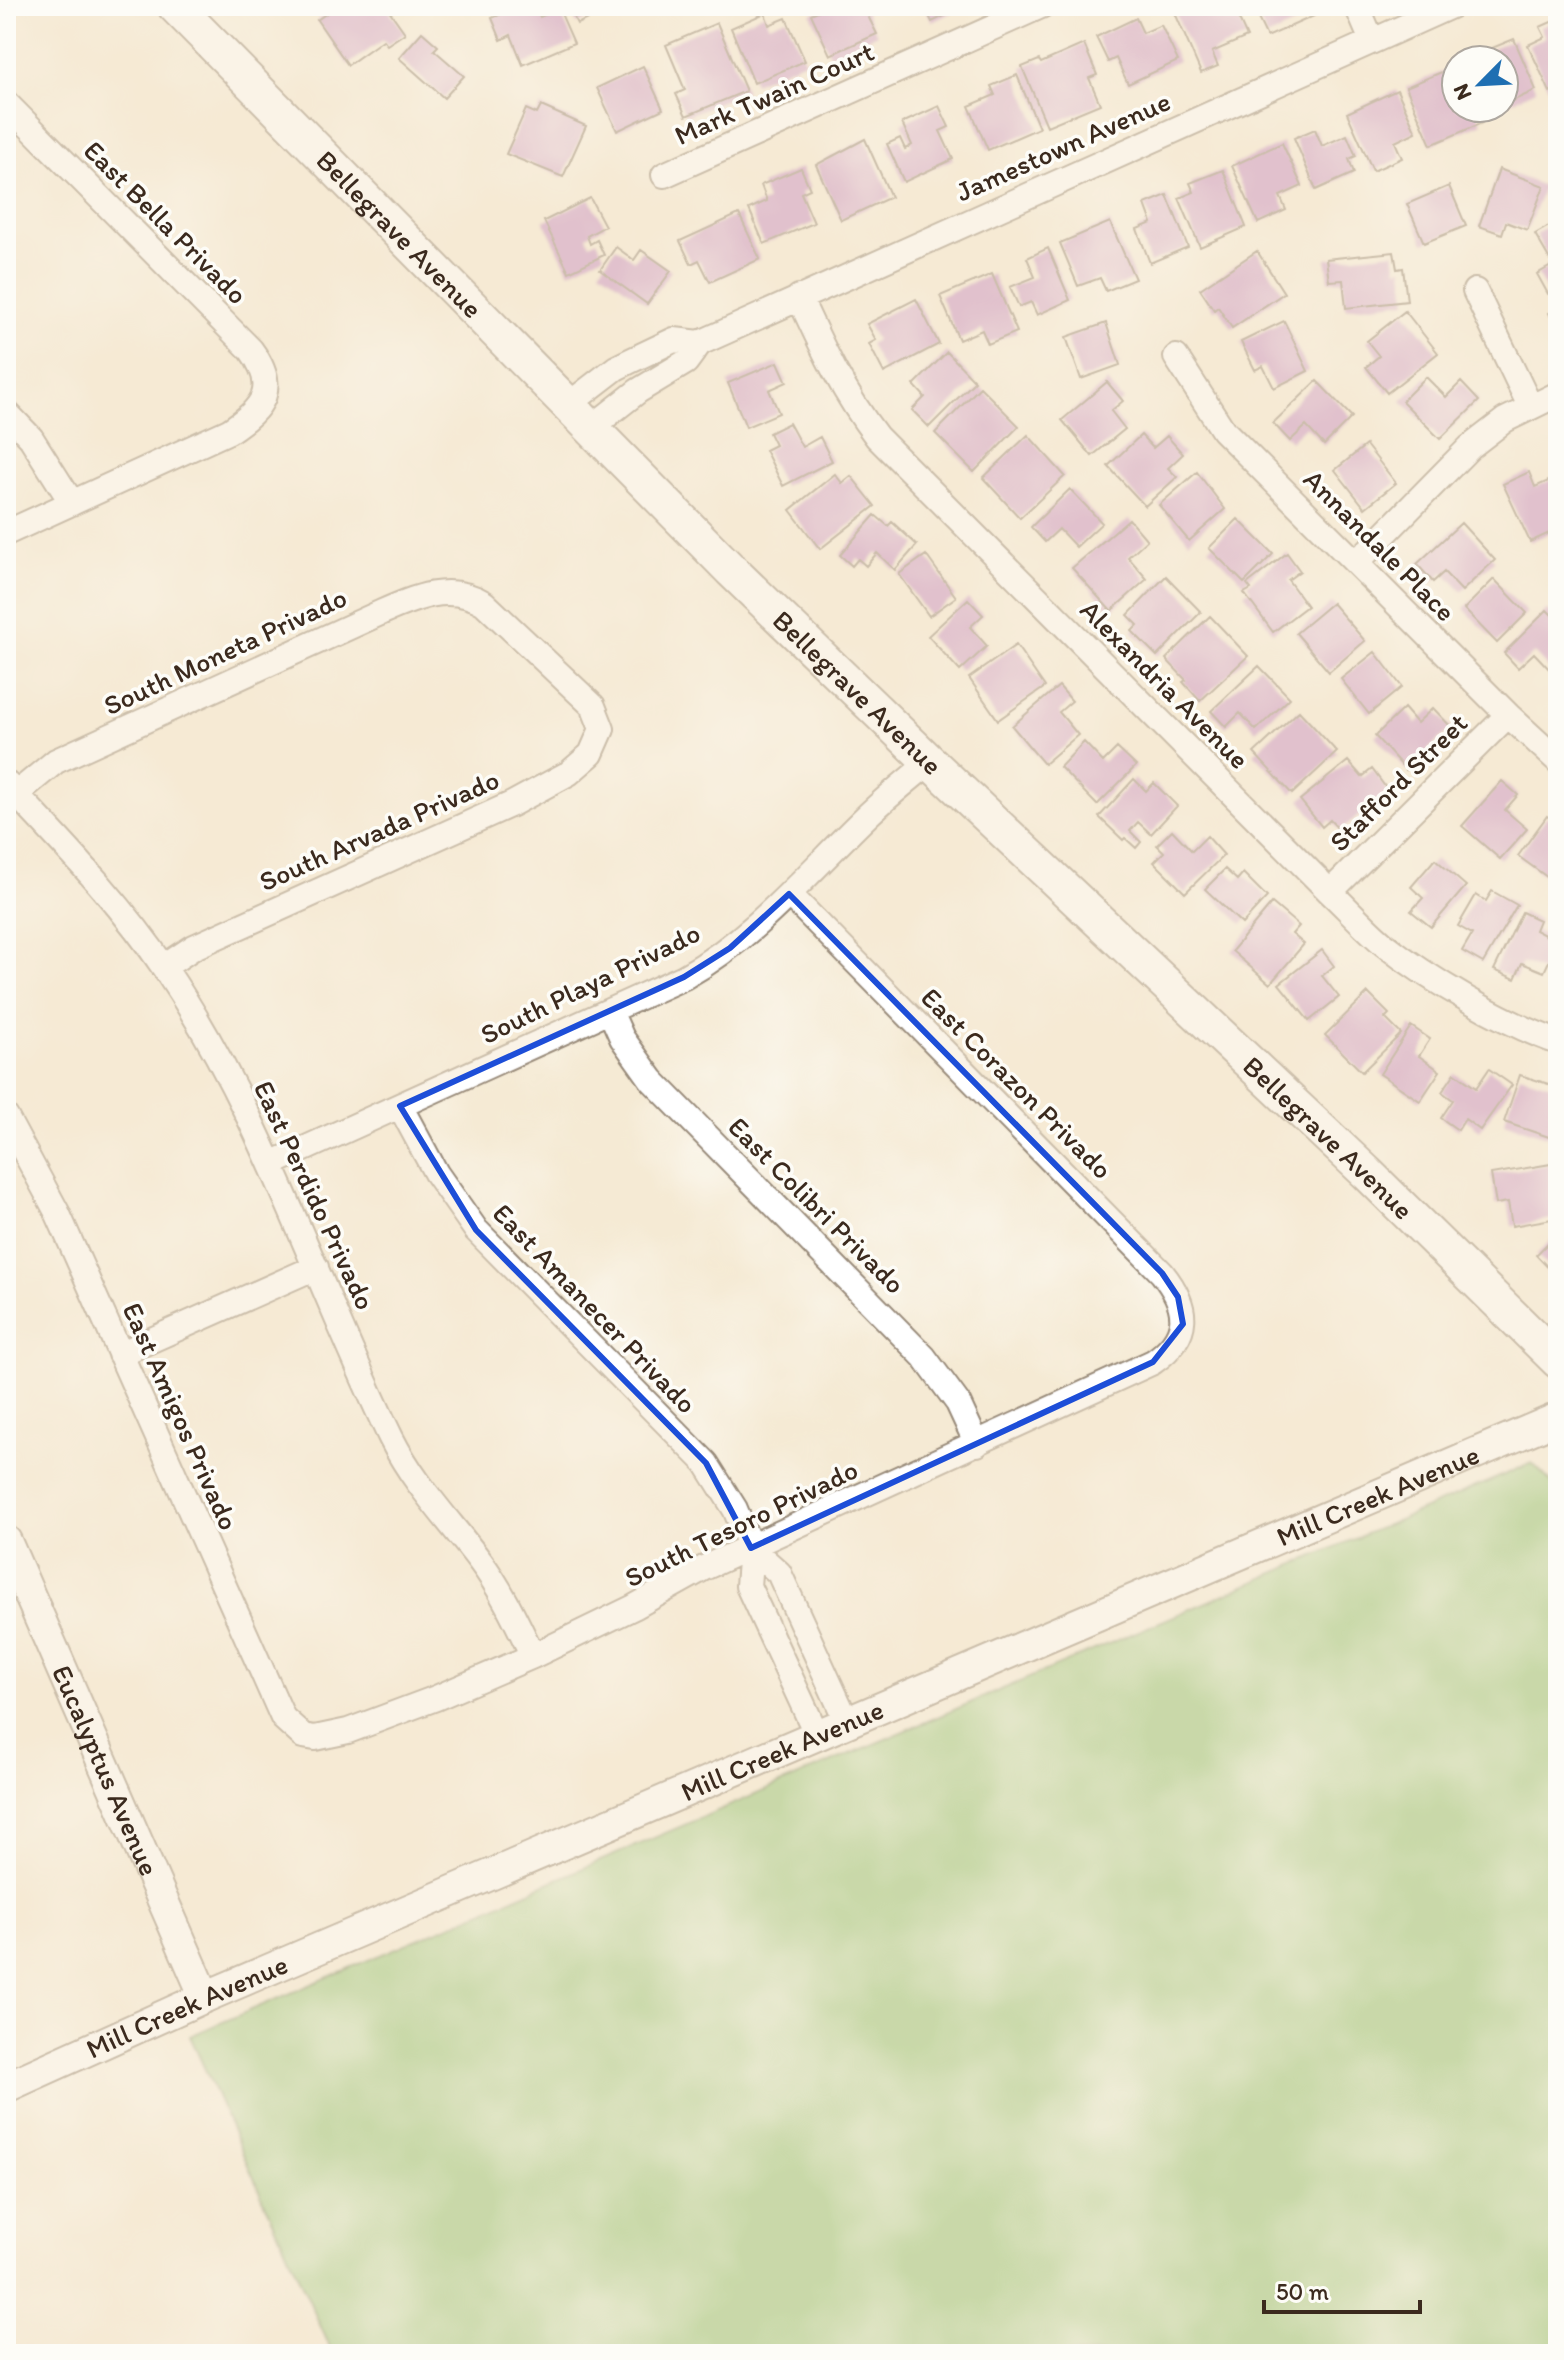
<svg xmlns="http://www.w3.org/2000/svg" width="1564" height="2360" font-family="Itim,sans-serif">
<rect width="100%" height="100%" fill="#fdfcf7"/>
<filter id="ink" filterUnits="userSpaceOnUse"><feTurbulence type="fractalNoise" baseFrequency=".0125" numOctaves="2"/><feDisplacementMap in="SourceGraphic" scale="16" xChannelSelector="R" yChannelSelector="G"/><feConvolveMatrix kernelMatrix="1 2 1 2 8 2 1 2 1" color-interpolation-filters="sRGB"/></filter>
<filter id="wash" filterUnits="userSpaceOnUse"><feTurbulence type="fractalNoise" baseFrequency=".006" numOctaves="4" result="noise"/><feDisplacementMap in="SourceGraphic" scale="32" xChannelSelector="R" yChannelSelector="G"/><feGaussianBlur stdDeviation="1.8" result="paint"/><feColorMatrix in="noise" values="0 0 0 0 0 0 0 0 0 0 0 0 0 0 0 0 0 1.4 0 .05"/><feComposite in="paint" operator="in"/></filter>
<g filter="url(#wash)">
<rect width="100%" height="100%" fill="#f5ead4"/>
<path fill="#92c475" stroke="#66774a" stroke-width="2" d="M1532,1463l26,26v865h-1225l-143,-318z"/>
<g id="blocks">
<path fill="#c891c5" d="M337,6h49l19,27 -18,12 -4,-5 -35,25 -31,-45z
M520,6h15l5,11 19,-8 15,34 -51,22 -12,-30 -10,5 -9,-22z
M568,6h47l-38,18z
M828,6h35l14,28 -47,21 -19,-41z
M924,6h41l-33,16z
M1172,6h61l14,31 -35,15 6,14 -17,7z
M1252,6h57l5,10 -47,21z
M765,13l4,12 17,-7 19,43 -51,22 -23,-55z
M1136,18l7,15 18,-8 17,36 -50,23 -12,-26 -8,4 -12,-25z
M1558,19v69l-8,4 -22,-47 17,-8 -5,-10z
M717,23l29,68 -60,25 -10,-22 9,-4 -19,-45z
M422,32l16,14 -4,4 30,26 -20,22 -45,-40z
M1514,39l22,51 -32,15v-45h-7l-5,-12z
M1084,44l13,31 -8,3 11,26 -53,22 -25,-59 17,-7 2,3z
M643,66l20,43 -46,22 -20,-43z
M1456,66v42h20l6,15 -51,22 -25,-58z
M1017,75l22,53 -51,22 -19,-44 26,-11 -4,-9z
M1397,90l19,42 -21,10 7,16 -29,13 -26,-58z
M541,106l45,20 -23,51 -57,-23 20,-45 11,5z
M939,106l10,21 -9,4 13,28 -49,23 -17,-38 13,-6 5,11 7,-4 -10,-22z
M1315,129l7,17 25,-11 9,21 -7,3 5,14 -38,17 -22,-52z
M865,139l26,58 -50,23 -25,-55z
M1282,143l20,43 -22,10 6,14 -28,13 -26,-57z
M801,168l9,21 -9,4 13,30 -50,21 -15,-35 18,-8 -6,-16z
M1499,169l45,17 -17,44 -21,-8 -4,12 -23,-8z
M1223,170l23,57 -46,20 -21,-49 15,-6 -4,-9z
M1449,186l17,40 -42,17 -17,-39z
M1167,195l21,52 -38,16 -13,-34 15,-6 -7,-19z
M590,198l15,28 -18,10 3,8 7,-4 7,15 -35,17 -25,-51z
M739,214l21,45 -50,23 -11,-22 -8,4 -11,-23z
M1558,221v68l-10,5 -11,-20 16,-9 -18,-31z
M1110,222l25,57 -29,12 -6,-13 -22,8 -18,-43z
M616,247l18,13 7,-10 30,21 -24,33 -47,-34z
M1048,248l22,52 -33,15 -6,-13 -12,5 -9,-20 25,-10 -8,-19z
M1257,251l27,42 -52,35 -14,-21 -4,3 -14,-21z
M1394,252l3,17 6,-1 4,33 -61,7 -3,-28 -14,1 -3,-22z
M992,274l25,58 -29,12 -6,-14 -23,10 -19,-44z
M916,299l23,45 -55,29 -15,-29 7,-4 -9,-16z
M1558,309v23l-9,-19z
M1405,311l33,42 -51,40 -21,-26 13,-11 -12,-15z
M1284,321l24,50 -34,17 -11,-22 -8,4 -14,-28z
M1106,323l14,42 -39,14 -15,-42z
M947,352l28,29 -46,46 -17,-17 13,-13 -11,-12z
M778,362l9,20 -18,8 10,23 -33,14 -18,-44z
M1426,377l20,20 15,-15 18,19 -39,38 -38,-38z
M1317,381l35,36 -28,28 -18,-19 -16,15 -17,-18z
M1107,382l16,19 -12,10 14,18 -33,27 -30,-36z
M980,387l39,39 -45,46 -39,-39z
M789,423l13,24 18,-10 12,24 -49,25 -18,-36 10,-5 -6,-12z
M1028,435l37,41 -45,42 -37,-40z
M1141,435l12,13 14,-12 16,18 -15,14 9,9 -32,29 -37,-40z
M1366,445l30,38 -31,25 -30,-38z
M1197,472l28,37 -36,32 -30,-36z
M1529,472l6,15 18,-8 5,10v40l-28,13 -27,-58z
M835,474l7,9 9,-7 24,30 -55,43 -30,-39z
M1070,489l32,34 -26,24 -17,-18 -14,13 -14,-15z
M875,515l13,11 4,-4 25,23 -22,25 -18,-17 -11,13 -8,-7 -6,7 -12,-11z
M1129,519l18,21 -19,17 19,22 -36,32 -39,-43z
M1238,519l35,35 -29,29 -35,-35z
M1461,523l34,37 -33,31 -18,-19 -11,10 -16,-18z
M1287,553l13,18 -12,9 19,26 -34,26 -29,-39 7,-4 -4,-5z
M926,555l30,42 -27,19 -30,-42z
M1166,576l35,36 -44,44 -25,-25 6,-6 -10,-10z
M1494,579l33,34 -30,30 -33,-34z
M968,599l15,16 -13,12 17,19 -27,25 -32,-35z
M1332,603l33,38 -36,31 -33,-39z
M1547,610l11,11v45l-6,6 -18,-19 -16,15 -14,-15z
M1210,616l38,40 -48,45 -17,-19 3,-2 -20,-21z
M1016,645l29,42 -47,33 -29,-42z
M1375,652l27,35 -33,27 -28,-35z
M1259,666l31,32 -34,32 -16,-17 -14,14 -15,-16z
M1059,686l13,15 -13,11 19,23 -34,29 -32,-38z
M1404,708l13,15 16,-15 19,20 -46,42 -31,-34z
M1299,711l38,41 -45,42 -38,-41z
M1084,742l19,20 14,-14 19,18 -39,39 -37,-38z
M1348,761l14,16 10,-8 17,23 -49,39 -10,-11 -8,7 -22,-27z
M1134,779l12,12 8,-8 23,23 -26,28 -13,-12 -8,9 11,11 -5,6 -11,-10 -2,2 -24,-23z
M1502,781l16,14 -13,15 22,19 -27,30 -38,-33z
M1547,816l11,8v61l-40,-29z
M1172,830l20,21 15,-15 17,19 -39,38 -31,-31 10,-10 -7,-7z
M1435,859l31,27 -35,41 -20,-16 12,-13 -12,-11z
M1225,869l12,11 6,-7 24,24 -25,27 -37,-35z
M1492,891l25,14 -34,58 -21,-12 10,-17 -14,-8 18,-31 10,6z
M1272,903l27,23 -7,8 12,10 -34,40 -38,-33z
M1522,912l17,8 -4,10 23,12 -14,30 -22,-9 -7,16 -21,-9z
M1322,950l12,16 -12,10 17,21 -30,24 -30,-37z
M1368,993l21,21 -4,4 16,16 -39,38 -37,-37z
M1411,1026l19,13 -11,17 21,15 -20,30 -40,-27z
M1489,1069l23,16 -32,45 -15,-11 -7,11 -17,-12 12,-18 -11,-8 13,-19 21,15z
M1520,1075l38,12v53l-54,-18z
M1551,1164l7,54 -46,8 -4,-24 -12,2 -5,-30z
M1558,1233v45l-22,-23z"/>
</g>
</g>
<g filter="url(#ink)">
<use href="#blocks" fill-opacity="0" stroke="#988a79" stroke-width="2"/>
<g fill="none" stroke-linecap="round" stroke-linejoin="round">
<g stroke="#988a79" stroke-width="28">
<path id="minor" d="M1357,6l15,35
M6,103l245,247c28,38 13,58 -22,81l-223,102
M664,175l377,-169
M1475,291l55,115
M799,297c24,52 43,94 78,140l453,455c18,17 35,36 54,52 44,35 121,80 174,98
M1176,357l47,73 285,285 50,46
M568,405l48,-37 14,-7 44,-21 26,3
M6,412l25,26 41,65
M591,428l47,-37 48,-29 14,-19 751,-337
M1356,563l114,-116 35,-27 53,-26
M7,784c55,59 113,118 158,185 98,145 150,313 226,469 23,46 58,82 89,123 22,29 37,62 53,95
M16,794l40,-33 324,-148c34,-15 69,-31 104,-10l109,103 9,23 -11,25 -22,19 -57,31 -318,143 -30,20
M1330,892l178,-177
M610,1011l12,27 30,42 272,277 34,46 19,41
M400,1106l36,67 40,57 230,233 29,46 16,39
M6,1117l51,95 226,506 20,18 12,2 33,-7 88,-33 97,-42 101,-49 70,-39 449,-206c39,-27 36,-55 9,-89l-373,-379
M271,1164l413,-187c73,-41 125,-106 185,-163 19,-18 40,-35 61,-52
M120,1354l196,-87
M817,1735l-69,-149 3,-38 28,25 68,149"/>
</g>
<g stroke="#988a79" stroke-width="34">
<g id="tertiary">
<path id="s1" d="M6,1541l199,456"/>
<path id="s2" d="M6,2087l199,-90 1353,-579"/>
</g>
</g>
<g stroke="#988a79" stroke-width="38">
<g id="secondary">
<path id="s3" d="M175,6l556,564 199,192 437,411 191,188"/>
</g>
</g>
<use href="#minor" stroke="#fff" stroke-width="24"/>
<use href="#tertiary" stroke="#fff" stroke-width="30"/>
<use href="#secondary" stroke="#fff" stroke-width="34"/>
</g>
</g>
<path d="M0 0H1564V2360H0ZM789,894l373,379 16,24 5,27 -30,38 -402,186 -45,-85 -230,-233 -76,-124 284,-129 46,-29z" fill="#f5ead4" fill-opacity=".55" fill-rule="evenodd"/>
<path fill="none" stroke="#1d4ed8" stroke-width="6" stroke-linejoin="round" d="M789,894l373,379 16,24 5,27 -30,38 -402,186 -45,-85 -230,-233 -76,-124 284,-129 46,-29z"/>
<g text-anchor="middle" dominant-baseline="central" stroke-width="7" stroke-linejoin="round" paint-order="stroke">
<g font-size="28" fill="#3b2a1e" stroke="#fdfcf7">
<text transform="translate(774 93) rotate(-24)">Mark Twain Court</text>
<text transform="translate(1063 146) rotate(-24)">Jamestown Avenue</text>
<text transform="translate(166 222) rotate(45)">East Bella Privado</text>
<text stroke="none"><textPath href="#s3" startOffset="320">Bellegrave Avenue</textPath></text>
<text transform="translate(1380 545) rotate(45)">Annandale Place</text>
<text transform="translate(225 651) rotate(-25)">South Moneta Privado</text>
<text transform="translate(1165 684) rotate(45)">Alexandria Avenue</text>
<text stroke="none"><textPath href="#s3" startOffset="968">Bellegrave Avenue</textPath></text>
<text transform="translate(1398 782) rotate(-45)">Stafford Street</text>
<text transform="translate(379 830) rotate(-24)">South Arvada Privado</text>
<text transform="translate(590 983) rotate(-26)">South Playa Privado</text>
<text transform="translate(1017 1083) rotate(45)">East Corazon Privado</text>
<text stroke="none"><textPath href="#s3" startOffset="1616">Bellegrave Avenue</textPath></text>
<text transform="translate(315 1195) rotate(65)">East Perdido Privado</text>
<text transform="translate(817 1205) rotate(45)">East Colibri Privado</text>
<text transform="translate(595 1308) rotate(46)">East Amanecer Privado</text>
<text transform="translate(181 1416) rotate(66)">East Amigos Privado</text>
<text stroke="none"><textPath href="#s2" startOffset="1494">Mill Creek Avenue</textPath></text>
<text transform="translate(741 1523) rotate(-26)">South Tesoro Privado</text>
<text stroke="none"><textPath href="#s2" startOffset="846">Mill Creek Avenue</textPath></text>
<text stroke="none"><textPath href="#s1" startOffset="250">Eucalyptus Avenue</textPath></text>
<text stroke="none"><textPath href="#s2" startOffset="198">Mill Creek Avenue</textPath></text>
</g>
</g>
<rect width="1564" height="2360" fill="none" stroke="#fdfcf7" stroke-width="32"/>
<g transform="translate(1480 84) rotate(246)"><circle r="38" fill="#fdfcf7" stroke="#afa8a0" stroke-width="2"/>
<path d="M0-6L14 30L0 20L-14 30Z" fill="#1f6fb2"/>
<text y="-12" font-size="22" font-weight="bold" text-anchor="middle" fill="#3b2a1e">N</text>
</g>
<path d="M1264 2300v12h156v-12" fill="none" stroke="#3b2a1e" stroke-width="4"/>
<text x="1276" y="2300" font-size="24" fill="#3b2a1e" stroke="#fdfcf7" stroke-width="6" paint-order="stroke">50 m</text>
</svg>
